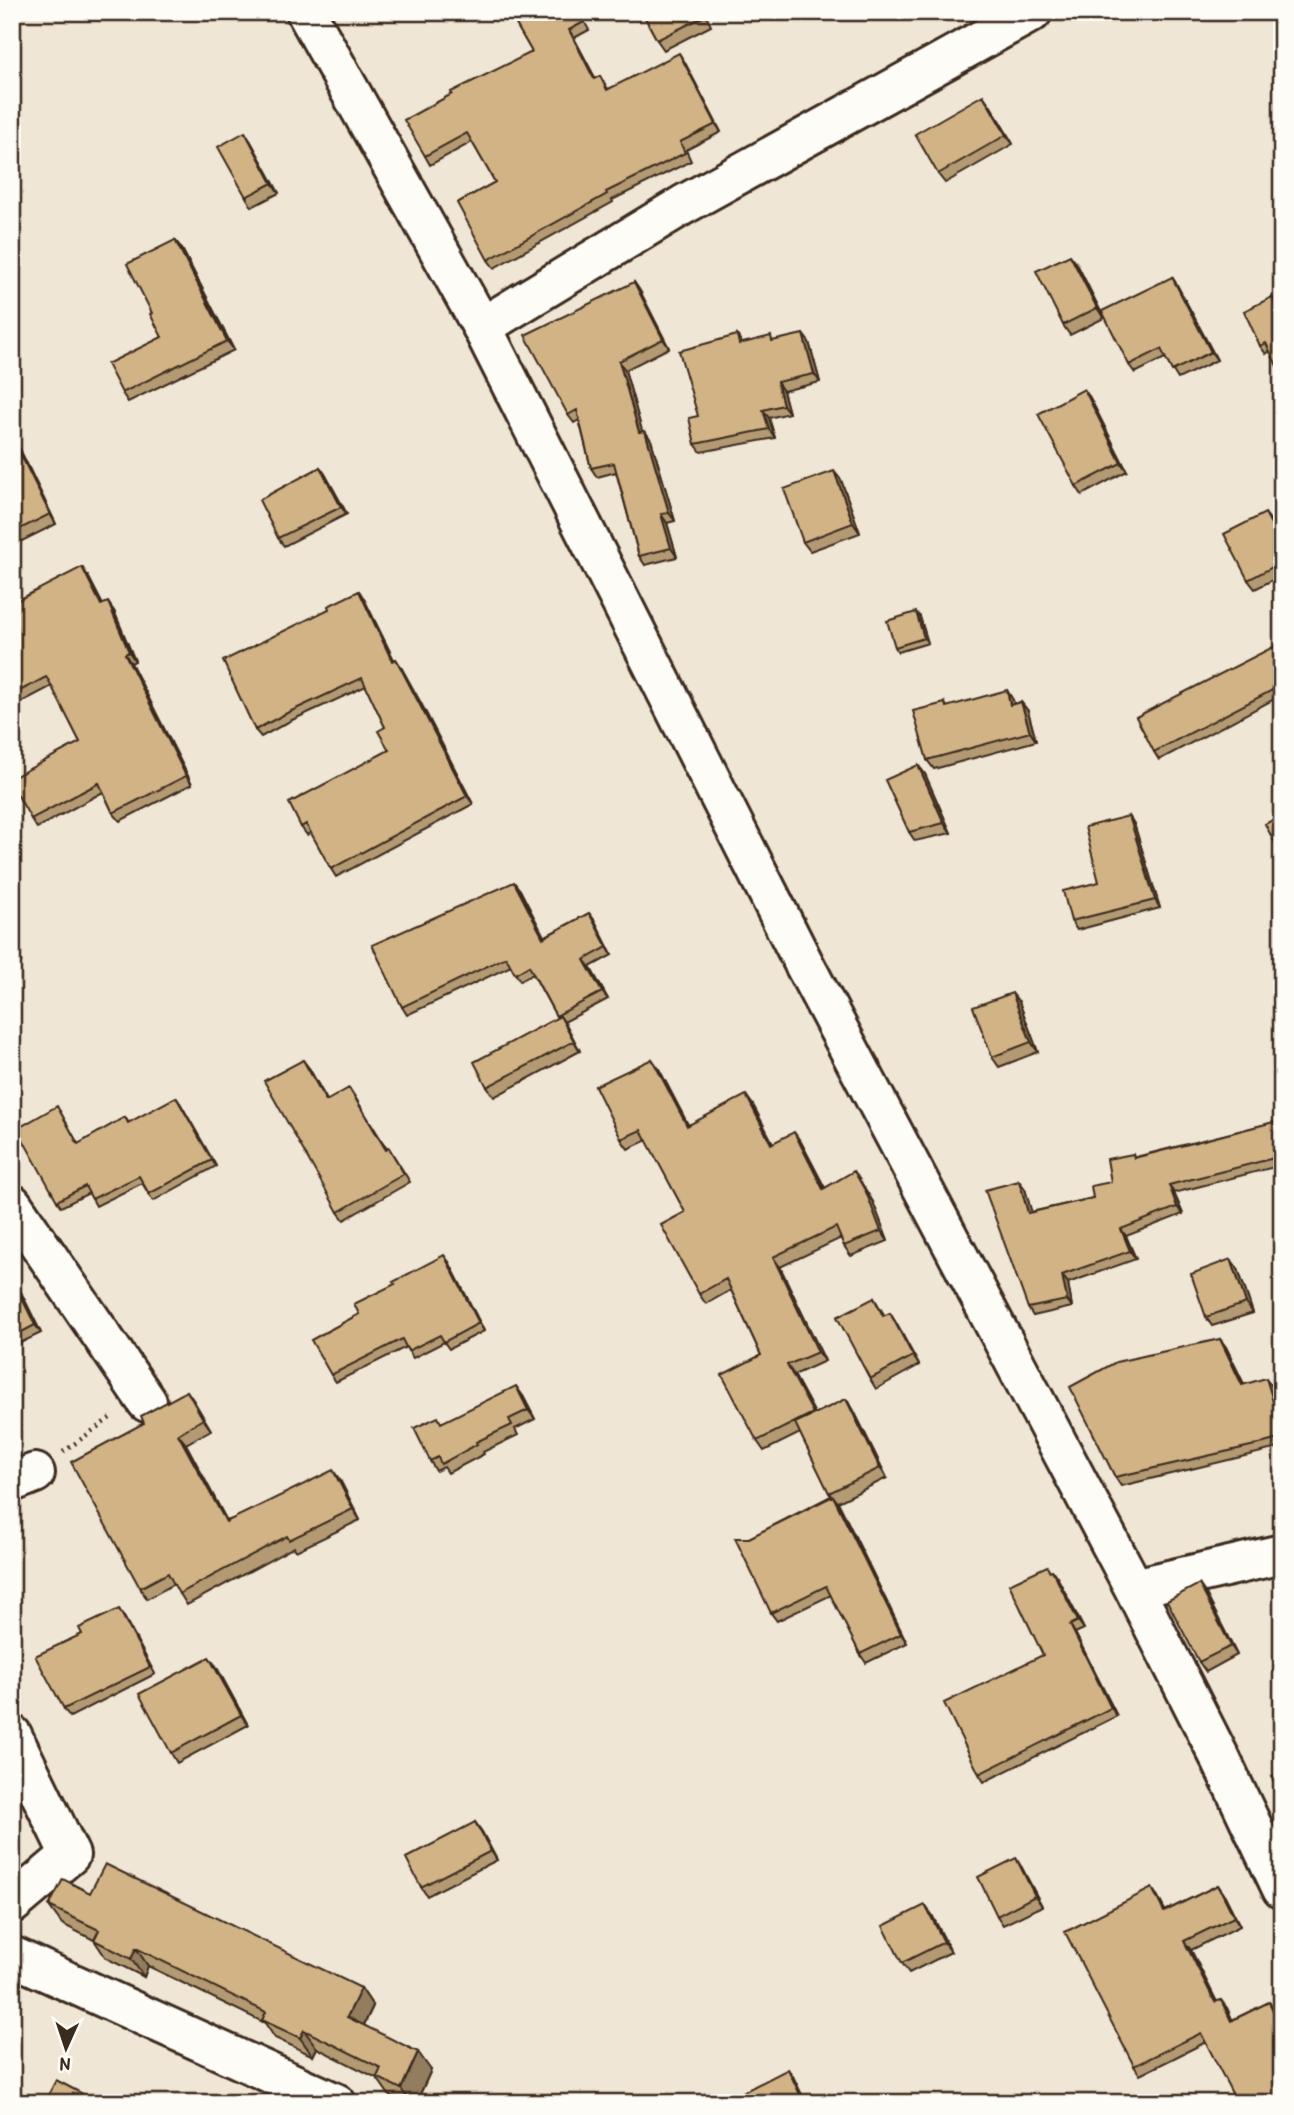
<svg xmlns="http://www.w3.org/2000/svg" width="1294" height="2115" font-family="'Patrick Hand',sans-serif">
<rect width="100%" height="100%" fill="#f0e6d5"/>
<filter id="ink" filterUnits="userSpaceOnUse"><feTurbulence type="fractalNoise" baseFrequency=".0143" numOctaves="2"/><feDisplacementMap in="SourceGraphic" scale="14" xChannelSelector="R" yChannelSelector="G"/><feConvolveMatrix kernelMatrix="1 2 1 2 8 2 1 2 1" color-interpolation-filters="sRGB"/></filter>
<g filter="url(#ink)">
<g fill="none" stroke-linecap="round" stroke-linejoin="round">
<g stroke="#3b2a1e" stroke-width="44">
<path id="minor" d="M306,12l176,315 322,637 330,624 87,172 61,129
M482,327l201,-122 349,-193
M12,1204l135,198
M12,1482l23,-9
M1134,1588l148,-34
M12,1735l58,120 -58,49
M12,1956l324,147"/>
</g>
<path stroke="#3b2a1e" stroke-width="4.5" stroke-dasharray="2 5" stroke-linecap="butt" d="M63,1452l50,-36"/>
<use href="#minor" stroke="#fdfcf7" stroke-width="38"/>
</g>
<path fill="#b49a73" stroke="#3b2a1e" stroke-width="2" d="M456,12h18l-13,8z
M509,12h70l10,18 -15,8 21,40 5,-2 8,13 76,-28 37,71 -35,18 5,11 -79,39 1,2 -119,66 -6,-8 7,-78 -23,-40 -42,23 -5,-9 107,-104z
M642,12h63l6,14 -47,24 -7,-10z
M990,105l23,39 -68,39 -7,-9z
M251,142l28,51 -27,14 -6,-10z
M175,240l7,9 52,101 -106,52 -6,-9 40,-56 -10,-24z
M1077,264l27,54 -34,17 -7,-10z
M1172,277l5,8 40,75 -39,19 -13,-21 -30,15 -6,-8z
M634,282l6,9 29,57 -44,22 17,62 9,8 24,81 -8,2 10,34 -32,8 -6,-9 -23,-84 -19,5 -6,-9 -12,-48 -5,3 -6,-8z
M1272,297l10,18v61l-12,-25 -4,3 -6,-8z
M737,335l5,8 32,-2 35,1 11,40 -37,9 6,22 -20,5 6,20 -74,14 -6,-8 3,-28z
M1090,398l37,73 -45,24 -6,-9z
M12,433l44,91 -44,22z
M320,467l5,7 22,40 -63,32 -6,-8z
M841,480l19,53 -50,18 -7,-9z
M1272,522l6,13 4,-2v42l-27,14 -7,-9z
M88,576l15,29 11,6 21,50 -4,2 61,121 -72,37 -7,-8 -10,-21 -66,36 -6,-9 49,-77 -28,-56 -40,21v-104z
M359,591l5,8 30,61 2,-1 5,8 72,137 -137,73 -5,-8 -20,-37 -4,3 -6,-8 88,-77 -4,-23 -19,-41 -76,35 -29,16 -6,-7 74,-121z
M920,617l8,26 -30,9 -3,-5z
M1275,646l7,9v40l-123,65 -5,-8z
M1013,700l1,4 7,-2 7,9 8,30 -102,28 -7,-9 18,-57 2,4z
M918,765l7,9 26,59 -36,8 -6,-9z
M1129,816l5,8 26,84 -83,22 -6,-9 28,-39z
M520,890l24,47 45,-24 6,8 17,34 -22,12 18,32 -44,23 16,29 -86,46 -7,-10 70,-69 -24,-44 -13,7 -9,-15 -104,49 -5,-8z
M12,947l9,15 -9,4z
M1019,1002l19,50 -39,15 -7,-10z
M652,1059l7,10 29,56 65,-20 20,38 28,-1 24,46 29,-17 19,31 15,39 -37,15 -7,-10 -3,-8 -61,29 45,94 -31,14 21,39 31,-15 7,10 34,69 -49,24 69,141 -41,20 -6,-9 -29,-59 -54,26 -6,-8 -22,-75 82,-42 -31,-63 -36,18 -7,-10 4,-86 -30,-65 -25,14 -7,-10 -14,-82 -38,-72 -19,9 -7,-10z
M309,1068l18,33 22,-13 38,61 2,-1 21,34 -66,38 -6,-8z
M180,1103l36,63 -63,35 -11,-18 -46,23 -7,-13 -28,14 -4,-6 4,-88 17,31 47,-27 4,6z
M1282,1120v45l-108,28 9,21 -57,22 10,23 -68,24 4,24 -39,9 -5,-8 -9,-127 6,8 6,23 62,-14 18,-16 25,-25z
M449,1262l35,69 -35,18 -5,-7 -31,16 -7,-11 -70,35 -5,-7 28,-61z
M1238,1269l15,44 -41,13 -6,-9z
M12,1274l29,59 -29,14z
M874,1298l11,18 5,-3 6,10 23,42 -43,24 -6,-10z
M1220,1339l6,8 18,37 28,2 4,15 6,-2v48l-161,39 -6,-9z
M187,1391l24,39 -25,14 41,77 113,-41 20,40 -64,31 -2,-4 -107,58 -13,-21 -27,15 -7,-11 4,-165z
M523,1396l12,23 -20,10 3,6 -35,17 1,2 -36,19 -4,-6 -8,4 -6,-10 12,-38z
M1050,1571l7,6 27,52 -9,4 42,83 -133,66 -5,-8 64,-119z
M1206,1594l31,61 -31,17 -7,-10z
M124,1617l31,57 -85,43 -6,-8z
M216,1666l32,59 -71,38 -6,-10z
M475,1822l7,10 15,28 -70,36 -6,-9z
M1022,1868l20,38 -39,19 -6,-9z
M1218,1885l6,9 16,32 -49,24 26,52 10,6 5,12 37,-18 6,9 7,14v78l-76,-61 -66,33 -6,-9 24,-169 7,14z
M90,1893l271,95 12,18 -9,19 67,45 -15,33h-10l-17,-8 -12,-17 -60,-30 -4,8 -38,-18 -10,-15 -117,-57 -4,11 -38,-19 -12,-18 -32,-16 -13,-18z
M932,1915l19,37 -42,21 -7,-10z"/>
<path fill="#927d5e" stroke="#3b2a1e" stroke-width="2" d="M569,30l5,8 26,49 -6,-8z
M679,53l5,8 37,71 -5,-8z
M983,95l7,10 23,39 -7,-9z
M245,132l6,10 28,51 -7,-10z
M175,240l7,9 52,101 -7,-9z
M1070,255l7,9 27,54 -7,-10z
M1172,277l5,8 40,75 -6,-8z
M634,282l6,9 29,57 -6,-9z
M803,334l6,8 11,40 -6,-8z
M619,361l6,9 20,71 -6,-9z
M777,382l6,9 6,22 -6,-8z
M1084,389l6,9 37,73 -6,-8z
M763,410l6,8 6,20 -6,-9z
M645,431l6,9 24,81 -6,-8z
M12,433l44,91 -6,-10 -38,-77z
M320,467l5,7 22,40 -6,-7z
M834,471l7,9 19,53 -7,-10z
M1265,513l7,9 10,20 -5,-7z
M661,514l6,9 10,34 -6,-9z
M82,567l6,9 19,38 -6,-9z
M359,591l5,8 34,69 -6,-7z
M108,602l6,9 21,50 -6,-9z
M916,612l4,5 8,26 -4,-5z
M125,654l6,9 61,121 -6,-8z
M396,659l5,8 20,36 52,101 -6,-8z
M1007,690l6,10 4,14 -7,-9z
M1021,702l7,9 8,30 -6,-9z
M918,765l7,9 26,59 -7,-10z
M1129,816l5,8 26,84 -5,-8z
M514,882l6,8 29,56 -6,-8z
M589,913l6,8 17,34 -5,-8z
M584,960l6,7 18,32 -6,-7z
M1012,993l7,9 19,50 -7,-10z
M560,1016l7,10 13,25 -6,-10z
M652,1059l7,10 35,67 -7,-10z
M303,1060l6,8 23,41 -6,-8z
M349,1088l6,9 37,61 -6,-8z
M746,1095l7,10 25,49 -7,-10z
M176,1097l4,6 36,63 -4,-6z
M794,1132l7,10 29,56 -7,-9z
M854,1171l19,31 15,39 -7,-10z
M1019,1181l6,8 9,31 -6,-7z
M1169,1185l5,8 9,21 -6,-7z
M1121,1229l5,7 10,23 -6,-8z
M444,1255l5,7 35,69 -5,-8z
M773,1257l7,10 45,94 -7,-9z
M1231,1259l7,10 15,44 -7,-10z
M12,1274l29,59 -6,-8 -23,-47z
M1062,1275l6,8 4,24 -5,-7z
M890,1313l6,10 23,42 -6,-9z
M1220,1339l6,8 22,46 -6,-8z
M787,1365l7,10 26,48 -7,-10z
M1266,1378l6,8 7,24 -6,-9z
M516,1386l7,10 12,23 -7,-9z
M187,1391l7,10 17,29 -8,-11z
M846,1399l7,10 34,69 -7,-10z
M178,1434l8,10 47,89 -7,-11z
M333,1470l7,10 20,40 -7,-11z
M833,1496l6,8 68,139 -6,-9z
M1052,1570l5,7 27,52 -6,-8z
M1199,1584l7,10 31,61 -6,-9z
M119,1609l5,8 31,57 -5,-7z
M1070,1625l5,8 42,83 -6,-8z
M209,1657l7,9 32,59 -7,-10z
M475,1822l7,10 15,28 -6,-9z
M1016,1858l6,10 20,38 -7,-10z
M1218,1885l6,9 16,32 -6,-9z
M1152,1888l6,9 12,23 -6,-8z
M925,1905l7,10 19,37 -7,-10z
M1184,1941l7,9 30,61 -6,-9z
M136,1948l12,18 -4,11 -13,-18z
M361,1988l12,18 -14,29 -12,-18z
M1221,2000l6,8 10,22 -6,-9z
M1269,2002l6,9 7,14v4z
M304,2030l13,18 -4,8 -13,-18z
M418,2052l13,18 -15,33h-5l-10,-14z
M788,2069l5,7 13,27h-2z"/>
<path fill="#d1b386" stroke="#3b2a1e" stroke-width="2" d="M509,12h69l6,10 -15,8 25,49 6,-3 7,14 72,-37 37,71 -36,18 5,11 -79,39 1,2 -119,66 -31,-57 38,-21 -28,-49 -42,23 -21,-36 48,-26 -1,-2 81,-40z
M642,12h61l2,4 -48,24z
M983,95l23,40 -68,39 -23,-40z
M245,132l27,51 -26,14 -28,-50z
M175,240l52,101 -105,52 -15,-29 55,-27 -12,-23 2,-1 -25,-49z
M1070,255l27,53 -34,17 -27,-54z
M1172,277l39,75 -39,19 -11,-22 -32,16 -27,-54z
M634,282l29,57 -44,22 20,71 6,-1 24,82 -8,1 10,34 -32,8 -25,-93 -23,5 -14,-58 -9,5 -43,-80z
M1272,297l10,21v58l-16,-33 -6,3 -16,-35z
M803,334l11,40 -37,8 6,23 -20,5 6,19 -74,15 -6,-26 9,-2 -19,-65 58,-16 2,9 32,-8 1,5z
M1084,389l37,74 -45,23 -38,-72z
M12,437l38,77 -38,19z
M320,467l21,40 -63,31 -19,-38z
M834,471l19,52 -50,19 -19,-53z
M1265,513l12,22 5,-2v29l-34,18 -24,-46z
M82,567l19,38 7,-3 21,50 -4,2 61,122 -73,37 -14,-30 -68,36 -19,-34v-7l68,-36 -31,-61 -3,-4 -34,18v-92z
M359,591l33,70 4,-2 71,137 -136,73 -25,-45 -5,3 -12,-24 100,-53 -11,-19 7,-4 -23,-49 -77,36 -30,16 -32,-69 106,-52 -1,-3z
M916,612l8,26 -29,9 -8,-26z
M1275,646l7,12v27l-128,67 -18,-35z
M1007,690l3,15 11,-3 9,30 -103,28 -14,-49 32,-8 1,4z
M918,765l26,58 -35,9 -24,-52z
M1282,815v37l-2,1 -15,-29z
M1129,816l26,84 -84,21 -8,-30 36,-9 -14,-55z
M514,882l29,56 46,-25 18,34 -23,13 18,32 -46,24 -27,-50 -14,8 -9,-17 -104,50 -30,-62z
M1012,993l19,49 -39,15 -19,-50z
M560,1016l14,25 -87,46 -13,-25z
M652,1059l35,67 59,-31 25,49 23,-12 29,57 31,-18 12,21 15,39 -37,15 -8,-19 -63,30 45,95 -31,13 26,48 -56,28 -35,-66 39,-20 -35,-76 -27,15 -38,-69 24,-13 -44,-82 -20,9 -26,-53z
M303,1060l23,41 23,-13 37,62 3,-2 15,26 -66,38 -74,-131z
M176,1097l36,63 -63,34 -10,-18 -47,23 -7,-13 -28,15 -40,-72 40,-23 21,38 47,-27 3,6z
M1282,1120v36l-113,29 8,22 -56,22 9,22 -68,24 5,25 -39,8 -43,-118 34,-9 9,32 65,-15 -2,-12 20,-4 -4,-23 26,-5 1,4z
M444,1255l35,68 -35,19 -4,-7 -32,16 -6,-12 -71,36 -20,-35 48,-26 -5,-10 41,-20 -2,-2z
M1231,1259l15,44 -40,14 -15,-43z
M12,1278l23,47 -23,12z
M874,1298l9,18 7,-3 23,43 -43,23 -33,-62z
M1220,1339l22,46 24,-7 7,23 9,-2v39l-18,5 -149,34 -45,-90 46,-25z
M516,1386l12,24 -19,9 3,6 -36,17 1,2 -36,20 -3,-7 -8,4 -16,-33 24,-11 3,6z
M187,1391l16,28 -25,15 48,88 107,-52 20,39 -64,31 -2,-4 -108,58 -11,-21 -28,15 -69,-126 73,-39 -3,-7z
M846,1399l34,69 -51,25 -34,-70z
M833,1496l68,138 -41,20 -34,-68 -55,27 -36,-75h14z
M1047,1566l2,5 3,-1 26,51 -8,4 41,83 -132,66 -35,-71 99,-48 -34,-71z
M1199,1584l32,62 -32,16 -32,-61z
M119,1609l31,58 -86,42 -29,-53 47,-22 -3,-6z
M209,1657l32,58 -70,38 -32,-59z
M1282,1771v25l-11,-19z
M475,1822l16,29 -70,36 -15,-29z
M1016,1858l19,38 -38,20 -19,-39z
M105,1864l256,124 -14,29 71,35 -17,37 -24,-12 4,-9 -77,-38 -4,8 -38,-18 4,-8 -130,-64 -5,11 -37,-19 5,-10 -50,-24 14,-27 27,14z
M1218,1885l16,32 -50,24 31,61 6,-2 10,21 38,-19 13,27v74h-45l-36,-70 -67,33 -69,-134 87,-44 12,24z
M925,1905l19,37 -42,21 -19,-37z
M788,2069l16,34h-82z
M56,2080l44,23h-56z"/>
</g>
<rect width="1294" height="2115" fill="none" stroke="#fdfcf7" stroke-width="42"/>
<rect x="21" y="21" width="1252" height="2073" fill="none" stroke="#3b2a1e" stroke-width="2.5" filter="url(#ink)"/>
<g transform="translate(66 2048) rotate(183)" stroke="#fdfcf7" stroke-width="5" paint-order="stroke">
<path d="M0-5L12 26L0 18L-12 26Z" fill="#3b2a1e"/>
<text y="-10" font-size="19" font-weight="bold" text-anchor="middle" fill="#3b2a1e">N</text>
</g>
</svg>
